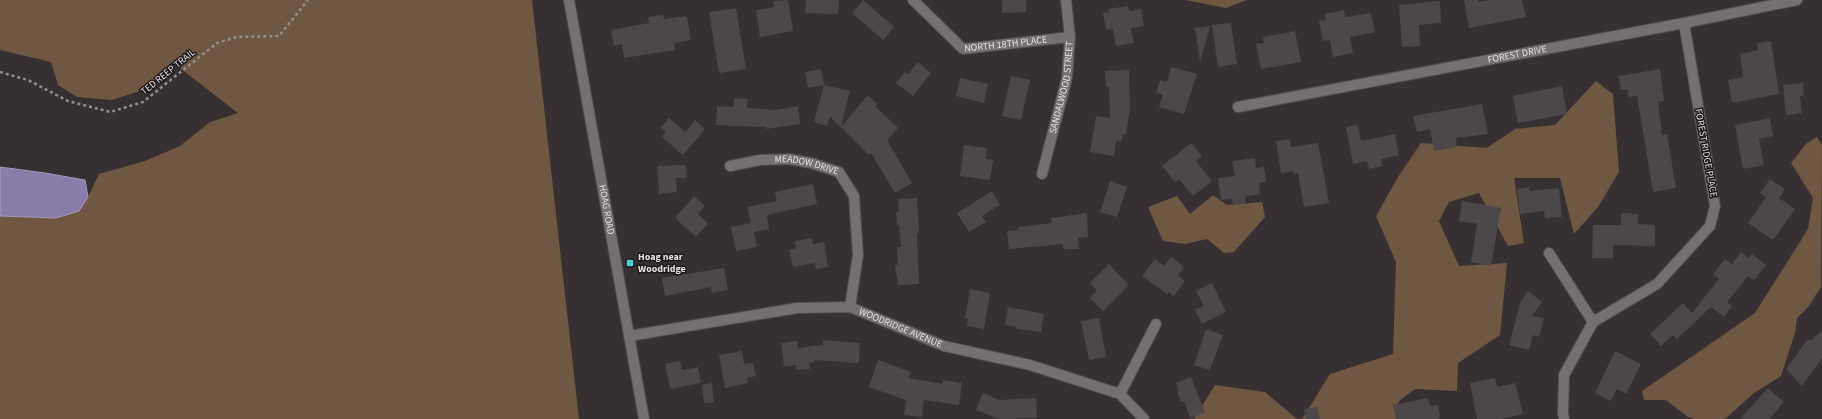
<svg xmlns="http://www.w3.org/2000/svg" width="1822" height="419" font-family="'Source Sans 3',sans-serif">
<rect width="100%" height="100%" fill="#363032"/>
<path fill="#6e5841" d="M0,0h532l47,419h-579v-203l56,2 32,-21 11,-23 46,-13 35,-15 30,-24 28,-9 -66,-51 -26,27 -34,11 -35,-3 -19,-12 -7,-23 -51,-12z
M1185,0h62l-21,8z
M1596,81l17,13 6,78 -21,35 -24,27 -14,-56h-46l10,65 -16,3 -29,-53 -30,9 -10,19 20,45 48,-3 -7,72 -42,28 -1,28 -42,-2 -15,11 -5,8 6,11h-99l28,-45 63,-20 3,-92 -20,-46 22,-39 23,-34 66,5 28,-19 40,-4z
M1817,137l5,8 -1,142 -13,20 -11,11 -2,15 -14,43 -27,17 -29,26h-30l-7,-2 -22,-17h-22l-2,-9 113,-78 53,-84 5,-31 -22,-35 15,-19z
M1213,195l14,10 35,-3 3,15 -31,35 -10,1 -17,-14 -22,5 -22,-3 -15,-34 29,-11 13,18z
M1215,385l50,7 32,27h-103z"/>
<path fill="#887caa" stroke="#a49aba" d="M0,167l45,6 40,7 3,17 -9,14 -23,7 -56,-2z"/>
<path fill="#4b474a" d="M788,0l5,31 -33,6 -4,-27 18,-3 -1,-6z
M806,0h33l-1,14 -33,-1z
M863,0l31,27 -11,13 -31,-27z
M1002,0h24v12l-24,1z
M1464,0h14v2l10,-2h34l4,17 -57,11z
M1440,1l1,22 -22,2 1,21 -18,1 -3,-42z
M1128,6l1,5 12,-2 3,17 -13,2 3,15 -18,3 -3,-17 -7,1 -3,-17 6,-1 -1,-3z
M736,8l10,61 -27,4 -10,-61z
M1344,10l1,7 26,-4 4,19 -25,5 3,16 -20,4 -3,-17 -7,1 -4,-20 7,-1 -1,-6z
M663,15l1,4 23,-3 4,24 -17,3 1,7 -51,8 -2,-14 -8,2 -3,-16 38,-7 -1,-6z
M1231,23l6,41 -19,3 -6,-42z
M1210,26l-10,36 -5,-34z
M1295,31l6,31 -40,7 -5,-25 8,-1 -1,-6z
M1771,41l8,53 -47,9 -4,-23 15,-3 -3,-23 18,-4 -1,-7z
M918,62l13,11 -18,23 -17,-13 9,-11 3,2z
M1171,67l26,7 -13,40 -25,-7 4,-12 -7,-2 4,-13 7,2z
M821,69l3,16 26,6 -9,36 -11,-10 -3,9 -13,-4 10,-37 -16,3 -3,-16z
M1660,69l4,32 -6,1 4,33 5,-1 9,54 -23,4 -16,-96 -9,1v-8l-7,1 -2,-14z
M1129,70l1,38 -4,27h-3l-2,7 -5,-1 -2,15 -24,-4 6,-36 14,2 -1,-31h-3l-1,-16z
M1011,76l19,4 -9,40 -19,-4z
M960,78l28,6 -4,19 -28,-7z
M1803,83l1,13h-4l2,17 -16,2 -3,-30z
M1562,86l5,28 -49,9 -5,-27z
M868,95l9,9 -2,2 23,22 -11,12 25,43 -17,10 -24,-40 -2,2 -28,-28z
M734,98l14,1 -1,9 29,2 22,-4 2,18 -34,5v-2l-50,-2 1,-19 17,1z
M1482,104l6,30 -32,4 1,9 -23,4 -4,-22 -13,3 -4,-16z
M669,118l16,14 10,-12 10,9 -22,26 -21,-18 4,-5 -5,-4z
M1770,118l3,18 -14,3 5,26 -21,4 -8,-44z
M1358,125l3,16 34,-7 4,21 -18,4 1,7 -13,3 -2,-8 -14,3 -7,-37z
M1290,139l1,8 27,-4 11,60 -25,4 -6,-34 -5,1v-3l-12,2 -5,-32z
M1191,143l11,13 -6,5 16,20 -19,15 -14,-17 -4,3 -13,-16z
M964,145l23,3 -1,11 7,1 -3,20 -30,-4z
M1255,158l1,10 8,-1 2,15 -7,1 1,11 -15,3 1,6 -13,2 -1,-6 -11,1 -3,-22 17,-2 -3,-15z
M686,165l1,13h-11l1,14 -18,2 -2,-28z
M1770,179l15,10 -6,9 16,11 -22,31 -25,-17 18,-26 -6,-4z
M1110,181l17,6 -10,30 -17,-5z
M813,184l4,20 -50,11 2,14 -15,3 3,15 -21,4 -5,-24 20,-4 -4,-16 30,-6 -2,-9z
M1529,187v4l30,-3 3,29 -17,1 -1,-7 -24,3 -3,-25z
M992,191l8,14 -18,11 4,6 -17,10 -12,-19z
M694,196l11,10 -7,8 10,9 -12,14 -21,-19z
M917,198l2,35h-2l2,51 -21,1 -3,-20h3l-1,-18h4l-2,-22h-2l-1,-13h3l-1,-13z
M1462,201l39,7 -10,58 -20,-4 6,-38 -18,-3z
M1087,213l1,24 -10,1 1,11h-16v-5l-54,5 -2,-18 11,-1v-3l34,-4 -1,-5z
M1621,213l17,1v10l17,1v21l-42,-1v13h-21l1,-33h28z
M812,238l1,6 11,-2 4,25 -12,2 -1,-6 -22,4 -4,-17 7,-2 -1,-7z
M1741,252l7,6 4,-4 14,11 -12,15 -6,-4 -21,26 5,4 -8,11 -13,-10 -34,32 -4,-4 -12,11 -11,-12 33,-31 9,10 27,-34 -6,-5 12,-15 7,5z
M1171,257l13,10 -6,9 7,5 -11,15 -5,-4 -2,2 -25,-18 13,-17 9,7z
M1109,264l20,21 -26,26 -13,-13 7,-7 -7,-8z
M724,268l4,22 -16,3 -1,-6 -46,9 -3,-18z
M1212,283l14,29 -24,12 -7,-14 9,-4 -8,-15z
M970,289l20,4 -6,36 -17,-3 1,-7 -3,-1z
M1528,291l14,11 -10,14 12,2 -5,19 -6,-2 -4,15 -20,-5 11,-42z
M1008,307l36,7 -3,18 -25,-3 1,-2 -12,-2z
M1099,318l7,39 -17,3 -8,-39z
M1206,329l17,6 -13,35 -16,-5z
M1822,331v27l-20,28 -16,-17 21,-29h4z
M823,340l37,3 -1,20 -45,-3 1,2 -6,1 1,6 -13,1 -1,-5 -12,1 -3,-23 16,-2 1,7 25,-3z
M742,351l2,13 9,-1 3,13 -9,2 1,5 -23,5 -6,-33z
M1615,351l26,13 -15,30 -9,-5 -6,12 -16,-8z
M878,360l33,12 -3,6 35,6v-4l19,3 -3,22 -35,-5 -2,17 -18,-2 2,-15 -37,-13z
M680,361l2,9 16,-3 3,16 -31,6 -5,-25z
M1191,377l14,36 -15,5 -6,-17 -3,1 -4,-10 2,-1 -3,-8z
M1495,378l2,9 18,-4 8,31 -23,5h-23l-7,-36z
M712,383l2,19 -10,1 -2,-18z
M1768,388l16,14 -15,17h-29z
M983,393l17,7 36,-2 1,20 -38,1 -23,-9z
M1428,398l2,8 8,-1 2,12 -3,2h-41l-3,-14z
M1317,407l3,12h-14l-2,-10z"/>
<g fill="none" stroke-linecap="round" stroke-linejoin="round">
<g stroke="#514c4d" stroke-width="12">
<g id="minor">
<path id="s1" d="M569,0l75,419"/>
<path id="s2" d="M913,0l50,49 107,-12"/>
<path id="s3" d="M1238,107l446,-84 113,-23"/>
<path id="s4" d="M730,166l30,-6 29,-1 22,4 28,9 15,24 4,59 -8,52"/>
<path id="s5" d="M1042,174l25,-96 3,-41 -4,-37"/>
<path d="M1549,253l44,69"/>
<path id="s6" d="M629,336l168,-28 53,-1 94,39 86,19 90,29 24,25"/>
<path d="M1120,394l36,-70"/>
<path d="M1564,419l-1,-6 1,-38 29,-53 64,-38 53,-58 5,-20 -31,-183"/>
</g>
</g>
<path stroke="#928d8f" stroke-width="2.5" stroke-dasharray="3 3" stroke-linecap="butt" d="M0,72l28,8 40,21 42,11 33,-10 74,-59 20,-6 42,-1 29,-36"/>
<use href="#minor" stroke="#756f71" stroke-width="10"/>
</g>
<rect fill="#52cdcf" stroke="#1b191a" stroke-width="1.5" x="626" y="259" width="8" height="8" rx="2"/>
<g text-anchor="middle" dominant-baseline="central" stroke-width="3" stroke-linejoin="round" paint-order="stroke">
<g font-size="10" fill="#e4e0e1" stroke="#1b191a">
<text stroke="none"><textPath href="#s2" startOffset="113">NORTH 18TH PLACE</textPath></text>
<text stroke="none"><textPath href="#s3" startOffset="284">FOREST DRIVE</textPath></text>
<text transform="translate(168 72) rotate(-39)">TED REEP TRAIL</text>
<text stroke="none"><textPath href="#s5" startOffset="89">SANDALWOOD STREET</textPath></text>
<text transform="translate(1706 153) rotate(80)">FOREST RIDGE PLACE</text>
<text stroke="none"><textPath href="#s4" startOffset="78">MEADOW DRIVE</textPath></text>
<text stroke="none"><textPath href="#s1" startOffset="213">HOAG ROAD</textPath></text>
<text stroke="none"><textPath href="#s6" startOffset="278">WOODRIDGE AVENUE</textPath></text>
</g>
<g font-size="10" font-weight="bold" fill="#e4e0e1" stroke="#1b191a" text-anchor="start">
<text x="638" y="257">Hoag near<tspan x="638" dy="12">Woodridge</tspan></text>
</g>
</g>
</svg>
